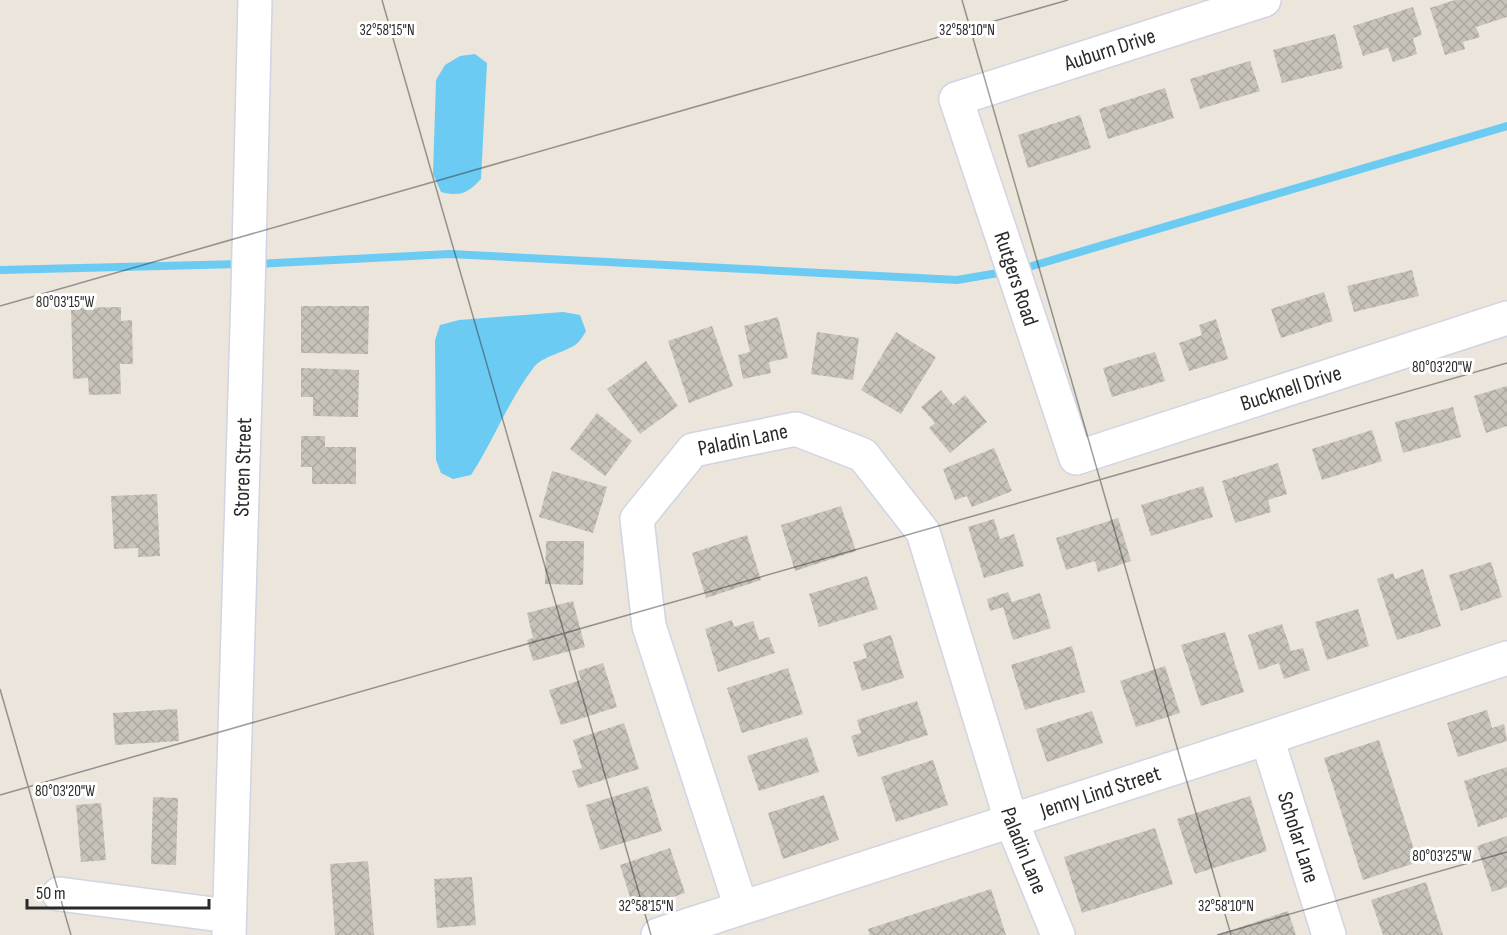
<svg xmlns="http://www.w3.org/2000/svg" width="1507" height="935" font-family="'Sofia Sans Condensed',sans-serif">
<defs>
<pattern id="building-cross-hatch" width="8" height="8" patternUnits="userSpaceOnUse" patternTransform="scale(1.5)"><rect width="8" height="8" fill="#c7c3ba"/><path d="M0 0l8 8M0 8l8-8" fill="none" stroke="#aba8a0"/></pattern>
</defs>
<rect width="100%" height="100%" fill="#ece5db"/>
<path fill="#6bcbf2" d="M475,54l12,9 -6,116c-13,14 -21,18 -40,13l-8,-18 3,-94 9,-15 15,-9z
M563,312l17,3 6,16c-3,5 -6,11 -11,14 -12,8 -32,11 -41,22 -26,34 -40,73 -63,108l-18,4 -12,-6 -5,-13 -1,-120 5,-15 19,-5z"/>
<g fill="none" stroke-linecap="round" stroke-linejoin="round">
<path stroke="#6bcbf2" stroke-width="8" d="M256,264l194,-10 507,26 47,-8
M1022,269l485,-143
M0,270l241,-6"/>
</g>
<path fill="url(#building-cross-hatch)" d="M1455,0h52v17l-31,10 4,10 -17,5 2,7 -20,6 -15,-47z
M1413,7l9,28 -9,3 4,16 -24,8 -5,-14 -25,8 -10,-30z
M1335,34l8,34 -61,15 -9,-33z
M1250,61l10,30 -60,18 -10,-30z
M1165,88l9,30 -66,21 -9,-30z
M1080,115l11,33 -63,20 -10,-33z
M1412,270l7,26 -65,16 -7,-26z
M1324,292l9,29 -52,17 -10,-29z
M301,306h68l-1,48 -67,-1z
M121,307v14l11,-1 1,44h-13l1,30 -32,1 -1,-17 -15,1 -2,-71z
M778,317l10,41 -19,4 2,11 -28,6 -5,-24 12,-3 -6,-26z
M1216,319l12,40 -39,12 -10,-28 23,-8 -3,-10z
M712,326l21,60 -44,17 -21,-62z
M817,332l42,6 -6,42 -42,-6z
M896,332l40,25 -35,57 -40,-24z
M1155,352l10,29 -53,16 -9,-29z
M646,361l32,45 -38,28 -33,-45z
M301,368l58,2 -1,47 -45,-1v-19h-12z
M1507,386v40l-21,7 -12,-37z
M941,390l12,15 12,-10 22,27 -37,31 -21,-25 6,-5 -14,-16z
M1453,407l8,30 -58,16 -8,-31z
M597,413l35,28 -27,35 -35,-27z
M1372,430l10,31 -60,19 -10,-31z
M301,436h24v11h31v37h-44v-17h-11z
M994,448l18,43 -40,16 -5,-11 -12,4 -12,-31z
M1278,463l9,31 -19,6 3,12 -36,11 -13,-42z
M552,471l55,16 -14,46 -54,-16z
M1203,486l10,31 -62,19 -10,-31z
M157,494l3,62 -22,1v-9l-24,1 -3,-53z
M841,506l15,45 -61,20 -14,-46z
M1118,518l13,43 -33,11 -3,-11 -29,9 -10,-32z
M994,519l6,20 14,-5 10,32 -40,12 -16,-51z
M747,535l14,45 -55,18 -14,-45z
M546,541h38l-1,44 -38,-1z
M1491,562l11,35 -41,14 -12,-36z
M1423,569l18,57 -44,14 -20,-61 16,-6 2,6z
M867,576l11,33 -59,18 -10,-33z
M1008,592l4,10 28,-9 11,35 -38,12 -10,-33 -13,4 -3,-12z
M573,601l12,46 -52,14 -6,-21 6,-2 -6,-25z
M1358,609l11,37 -42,14 -12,-38z
M732,620l2,7 19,-6 6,19 10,-3 6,16 -57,19 -13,-43z
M1282,624l9,27 12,-3 7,22 -26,9 -5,-16 -20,7 -11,-35z
M1225,632l19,60 -43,14 -20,-61z
M891,635l13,43 -42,13 -9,-29 14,-4 -4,-14z
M1072,646l13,46 -60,18 -14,-45z
M603,663l14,44 -56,18 -12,-35 32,-10 -3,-9z
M1165,666l15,47 -44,14 -16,-46z
M788,668l15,46 -61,19 -15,-45z
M917,701l11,34 -70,22 -7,-21 10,-3 -4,-13z
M177,709l2,32 -64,4 -2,-32z
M1487,710l5,18 12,-4 3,17 -49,16 -11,-34z
M1092,711l11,32 -56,19 -11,-33z
M624,723l15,46 -61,19 -6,-17 10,-3 -9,-28z
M807,737l12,35 -60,19 -12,-35z
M1379,740l39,122 -55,18 -39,-122z
M933,760l15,45 -52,17 -15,-45z
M1507,767v50l-29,10 -14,-46z
M648,786l14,45 -62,19 -14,-45z
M824,795l15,45 -56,19 -15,-46z
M1250,796l17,55 -72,23 -18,-55z
M153,797l25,1 -2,67 -25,-1z
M101,803l5,57 -25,2 -5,-57z
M1155,828l18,56 -91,29 -18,-56z
M1507,836v51l-15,5 -15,-46z
M670,848l15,45 -51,17 -14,-45z
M368,861l6,74h-39l-5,-71z
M472,877l4,48 -39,3 -3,-49z
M1426,882l17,53h-60l-12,-35z
M991,889l15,46h-136l-2,-6z
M1288,911l8,24h-79z"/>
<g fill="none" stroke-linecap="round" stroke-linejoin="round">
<g stroke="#d0d4e3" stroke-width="36">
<g id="minor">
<path id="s1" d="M1264,0l-308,99 120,359 431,-140"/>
<path id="s2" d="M1267,738l62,197"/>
<path d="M59,894l170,22"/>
<path id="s3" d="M741,907l-92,-281 -12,-107 56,-69 103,-21 67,26 60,77 88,288 47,115"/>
<path id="s4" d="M229,935l19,-642 7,-293"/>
<path id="s5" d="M658,935l609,-197 240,-80"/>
</g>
</g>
<use href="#minor" stroke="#fff" stroke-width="33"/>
</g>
<path fill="none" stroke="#2a2a2a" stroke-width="1.5" stroke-opacity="0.45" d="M382,0l269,935M962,0l269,935M0,306l1068,-306M0,689l71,246M0,795l1507,-432M1217,935l290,-83"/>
<g text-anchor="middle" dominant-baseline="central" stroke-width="6" stroke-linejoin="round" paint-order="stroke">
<g font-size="22" fill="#2a2a2a" stroke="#fff">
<text transform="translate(1110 50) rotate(-18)">Auburn Drive</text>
<text stroke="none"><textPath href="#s1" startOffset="513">Rutgers Road</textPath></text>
<text stroke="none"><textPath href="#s1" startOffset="928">Bucknell Drive</textPath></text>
<text stroke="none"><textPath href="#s3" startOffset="543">Paladin Lane</textPath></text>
<text stroke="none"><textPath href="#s4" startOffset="468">Storen Street</textPath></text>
<text stroke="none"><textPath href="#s5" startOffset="465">Jenny Lind Street</textPath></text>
<text stroke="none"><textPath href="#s2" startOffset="104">Scholar Lane</textPath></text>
<text stroke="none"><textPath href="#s3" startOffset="1101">Paladin Lane</textPath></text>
</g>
</g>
<g font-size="15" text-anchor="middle" fill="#2a2a2a" stroke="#fff" stroke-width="6" stroke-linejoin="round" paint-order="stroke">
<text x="387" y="35">32°58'15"N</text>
<text x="967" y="35">32°58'10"N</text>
<text x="65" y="307">80°03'15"W</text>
<text x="1442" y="372">80°03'20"W</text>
<text x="65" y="796">80°03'20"W</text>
<text x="1442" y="861">80°03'25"W</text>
<text x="646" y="911">32°58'15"N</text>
<text x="1226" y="911">32°58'10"N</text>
</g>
<path d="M27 899v9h182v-9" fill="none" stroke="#2a2a2a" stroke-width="3"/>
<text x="36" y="899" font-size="18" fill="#2a2a2a" stroke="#ffffff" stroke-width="4.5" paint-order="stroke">50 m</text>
</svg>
